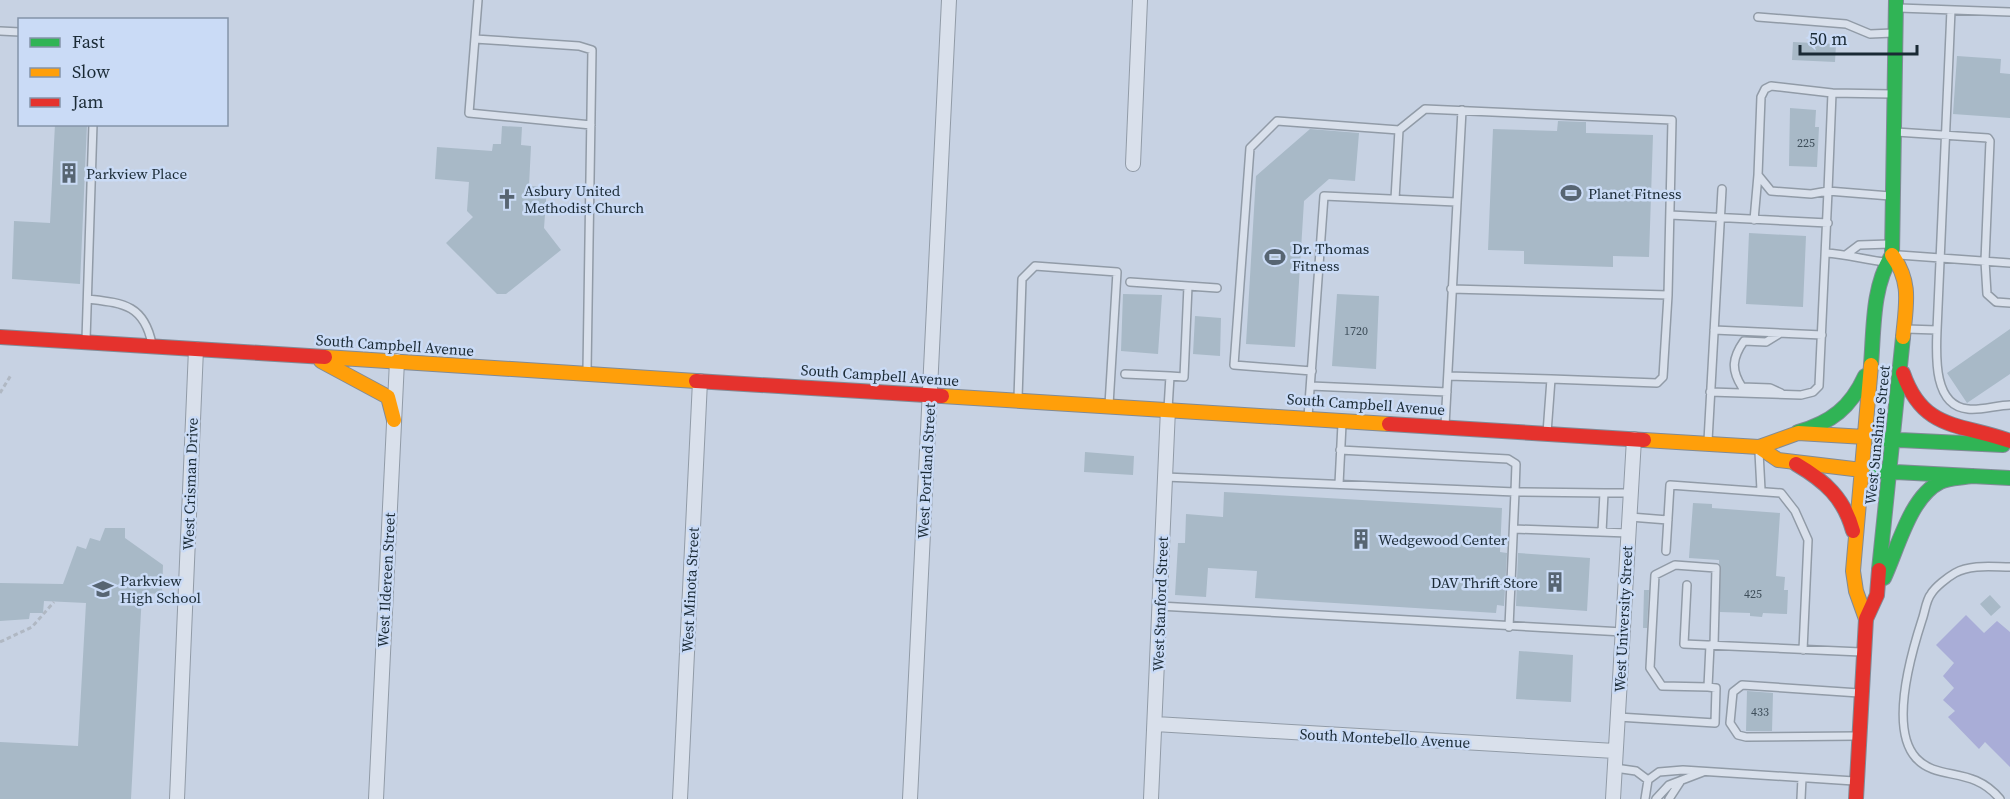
<svg xmlns="http://www.w3.org/2000/svg" width="2010" height="799" font-family="'Source Serif 4',serif">
<rect width="100%" height="100%" fill="#c7d2e3"/>
<path fill="#a9add7" d="M1966,615l18,18 13,-12 13,11v135l-25,-25 -6,7 -31,-32 7,-6 -12,-11 11,-12 -11,-12 11,-13 -18,-18z"/>
<path fill="#a8b9c7" d="M1793,42l43,2 -1,18 -43,-2z
M1957,56l44,3 -1,14 10,1v44l-57,-4z
M1790,108l26,2 -1,17h4l-2,40 -28,-1z
M1558,121l28,1v11l67,2 -4,122 -36,-1v11l-89,-3v-13l-36,-1 5,-121 64,2z
M55,124h32l-7,160 -68,-5 2,-58 36,2z
M502,126l20,1 -1,18 10,1 -2,40 18,1 -3,41 17,22 -55,44h-9l-51,-51 27,-26 -6,-6 2,-29 -34,-3 2,-32 55,4 1,-7h8z
M1310,129l49,4 -4,48 -26,-2 -25,22 -9,146 -49,-3 10,-168z
M1749,233l57,3 -3,71 -57,-3z
M1123,294l39,1 -4,59 -37,-3z
M1337,294l42,2 -3,73 -44,-3z
M1195,316l26,2 -1,38 -27,-2z
M2010,329v45l-43,29 -20,-30z
M1085,452l49,4 -1,19 -49,-3z
M1224,492l278,16 -2,44 7,1 -3,53 -7,-1 -1,8 -241,-15 2,-27 -49,-3 -2,29 -31,-2 3,-52h7l1,-29 37,3z
M1693,503l19,1v4l68,5 -4,63 9,1 -1,13h4l-1,24 -24,-1 -1,4 -12,-1v-3l-30,-1 -1,-52 -30,-2z
M105,528h20v10l38,27 -1,29 -20,-1 -11,206h-131v-57l78,4 8,-143 -42,-2 -1,12h-13l-1,6 -29,2v-38l63,1 14,-38 9,3 4,-11 10,3z
M1518,553l72,5 -3,53 -71,-5z
M1644,590h5l-2,38h-4z
M1990,595l11,12 -10,9 -11,-12z
M1519,651l54,4 -2,47 -55,-3z
M1747,691l26,2 -1,38h-26z"/>
<g fill="none" stroke-linecap="round" stroke-linejoin="round">
<g stroke="#919ba7" stroke-width="10">
<path id="lane" d="M478,0l-9,113 122,12
M1899,8l111,4
M1758,17l88,7 24,10 23,-1
M0,31l20,1
M475,39l104,7 13,4 -5,321
M1771,86l61,7 -4,98 -17,3 -40,-3 -13,-16 3,-78 4,-8z
M1832,93l60,1
M1896,132l92,6 2,3 -5,120 2,33 9,8 14,1
M1395,199l4,-69
M1670,215l158,8
M1754,220l4,-45
M1826,253c21,1 38,7 59,9
M1847,254l12,-9 31,-1
M1899,255l111,8
M1130,282l58,4 -4,91 -14,-1
M1188,286l29,2
M1451,289l217,6 -5,82 -6,6 -106,-4 -4,54
M88,299c34,4 56,5 64,45
M1906,329l31,1 14,-320
M1714,330l108,5
M1937,330c-1,25 -4,76 31,79 11,2 30,-4 42,-4
M1779,334l-13,8 -22,-1c-12,17 -13,29 -2,46l28,1 11,5
M86,340l7,-216
M1312,371l-78,-6 16,-217 27,-27 122,9 26,-21 247,11 -4,175
M1125,374l45,2 -2,33
M1448,376l103,3
M1311,386l136,6
M1710,392l91,3 12,-3 6,-6 9,-195 62,5
M1018,398l4,-119 13,-13 82,6 -8,133
M1308,417l16,-221 132,6
M1445,426l17,-316
M1708,441l14,-252
M1759,452l2,38
M1165,477l350,15 1,-28 -8,-5 -168,-9
M1339,484l3,-60
M1604,493h27
M1630,517l38,3
M1514,529l114,4
M1666,551l4,-66 111,8 14,18 13,29 -5,110
M1687,585l-3,59 177,8
M1159,606l464,26
M1509,627l6,-135 89,1 -2,39
M1708,687l-46,-1 -12,-18 5,-93 20,-10 41,3 -2,77
M1618,717l97,6 1,-35 -8,-1 2,-42
M1857,736l-111,1 -8,-2 -8,-12 3,-31 9,-7 117,8
M1615,768l21,3 12,9
M1645,799l3,-19 11,-8 24,-2 171,11
M1656,799l13,-14 34,-13
M1669,799l11,-17
M1801,799l1,-21
M2000,799c-28,-34 -62,-17 -84,-41 -27,-30 -5,-104 6,-138 3,-8 4,-20 9,-26 4,-7 17,-17 24,-21 16,-9 38,-6 55,-6"/>
</g>
<g stroke="#919ba7" stroke-width="16">
<path id="street" d="M1133,164l7,-164
M1155,724l460,27
M177,799l19,-450
M376,799l21,-438
M680,799l20,-418
M910,799l39,-799
M1151,799l17,-390
M1613,799l21,-360"/>
</g>
<g stroke="#818b97" stroke-width="16">
<path id="fast" d="M1871,365c3,-37 1,-78 21,-110l4,-255
M1798,432c33,-9 53,-25 67,-56
M1879,439l124,6
M1876,471l134,7
M1879,570l24,-233
M1884,578c14,-30 26,-81 56,-96 8,-4 22,-4 32,-6"/>
</g>
<g stroke="#818b97" stroke-width="16">
<path id="slow" d="M1892,255c20,27 14,50 11,82
M325,357l371,24
M321,361l67,36 6,23
M942,396l447,28
M1644,440l115,7 19,13 84,10
M1759,447l39,-14 67,4
M1866,619l-10,-28 -3,-20 18,-206"/>
</g>
<g stroke="#818b97" stroke-width="16">
<path id="jam" d="M0,337l325,20
M1903,373c20,58 57,50 107,68
M696,381l246,15
M1389,424l255,16
M1796,464c29,17 48,34 57,67
M1856,799l10,-180 11,-24 2,-25"/>
</g>
<path stroke="#b0b8c3" stroke-width="3" stroke-dasharray="4.5 3" stroke-linecap="butt" d="M0,393l11,-18
M0,642l32,-15 22,-25"/>
<use href="#lane" stroke="#d9e0eb" stroke-width="7"/>
<use href="#street" stroke="#d9e0eb" stroke-width="14"/>
<use href="#fast" stroke="#30b455" stroke-width="14"/>
<use href="#slow" stroke="#ff9f0a" stroke-width="14"/>
<use href="#jam" stroke="#e5322d" stroke-width="14"/>
</g>
<defs>
<g id="building-bare" transform="scale(1.62)"><path d="M-4-6H4V6H1V3H-1V6H-4ZM-2.5-4.3h1.7v1.8h-1.7ZM.8-4.3h1.7v1.8H.8ZM-2.5-1h1.7V.8h-1.7ZM.8-1h1.7V.8H.8Z" fill="#576572" stroke="#cadbf6" stroke-width="2.5" paint-order="stroke"/></g>
<g id="stadium-bare" transform="scale(1.62)"><path d="M0-5a6.5 5 0 1 0 0 10a6.5 5 0 1 0 0-10ZM-3.5-1.8h7v3.6h-7Z" fill="#576572" stroke="#cadbf6" stroke-width="2.5" paint-order="stroke"/></g>
<g id="church-bare" transform="scale(1.62)"><path d="M-1.2-6h2.4v3.5h3.3v2.4h-3.3V6h-2.4V-.1h-3.3v-2.4h3.3Z" fill="#576572" stroke="#cadbf6" stroke-width="2.5" paint-order="stroke"/></g>
<g id="school-bare" transform="scale(1.62)"><path d="M0-5L7-2L0 1L-7-2ZM-4 1L0 2.5L4 1V4Q0 6-4 4Z" fill="#576572" stroke="#cadbf6" stroke-width="2.5" paint-order="stroke"/></g>
</defs>
<g fill-rule="evenodd">
<use href="#building-bare" x="69" y="173"/>
<use href="#stadium-bare" x="1571" y="193"/>
<use href="#church-bare" x="507" y="199"/>
<use href="#stadium-bare" x="1275" y="257"/>
<use href="#building-bare" x="1361" y="539"/>
<use href="#building-bare" x="1555" y="582"/>
<use href="#school-bare" x="103" y="589"/>
</g>
<g text-anchor="middle" dominant-baseline="central" stroke-width="5" stroke-linejoin="round" paint-order="stroke">
<g font-size="12" fill="#3e4e5a">
<text x="1806" y="143">225</text>
<text x="1356" y="331">1720</text>
<text x="1753" y="594">425</text>
<text x="1760" y="712">433</text>
</g>
<g font-size="15" fill="#1a2a35" stroke="#cadbf6" text-anchor="start">
<text x="86" y="173">Parkview Place</text>
<text x="524" y="190">Asbury United<tspan x="524" dy="17">Methodist Church</tspan></text>
<text x="1588" y="193">Planet Fitness</text>
<text x="1292" y="248">Dr. Thomas<tspan x="1292" dy="17">Fitness</tspan></text>
<text x="1378" y="539">Wedgewood Center</text>
<text x="120" y="580">Parkview<tspan x="120" dy="17">High School</tspan></text>
<text x="1538" y="582" text-anchor="end">DAV Thrift Store</text>
</g>
<g font-size="15" fill="#1a2a35" stroke="#cadbf6">
<text transform="translate(395 345) rotate(4)">South Campbell Avenue</text>
<text transform="translate(880 375) rotate(4)">South Campbell Avenue</text>
<text transform="translate(1366 404) rotate(4)">South Campbell Avenue</text>
<text transform="translate(1877 435) rotate(-84)">West Sunshine Street</text>
<text transform="translate(926 471) rotate(-87)">West Portland Street</text>
<text transform="translate(190 484) rotate(-88)">West Crisman Drive</text>
<text transform="translate(386 580) rotate(-87)">West Ildereen Street</text>
<text transform="translate(690 590) rotate(-87)">West Minota Street</text>
<text transform="translate(1160 604) rotate(-88)">West Stanford Street</text>
<text transform="translate(1623 619) rotate(-87)">West University Street</text>
<text transform="translate(1385 738) rotate(3)">South Montebello Avenue</text>
</g>
</g>
<rect x="18" y="18" width="210" height="108" fill="#cadbf6" stroke="#8494a9" stroke-width="1.5"/>
<rect x="30" y="38" width="30" height="9" fill="#30b455" stroke="#8494a9" stroke-width="1.5"/>
<text x="72" y="48" font-size="18" fill="#1a2a35">Fast</text>
<rect x="30" y="68" width="30" height="9" fill="#ff9f0a" stroke="#8494a9" stroke-width="1.5"/>
<text x="72" y="78" font-size="18" fill="#1a2a35">Slow</text>
<rect x="30" y="98" width="30" height="9" fill="#e5322d" stroke="#8494a9" stroke-width="1.5"/>
<text x="72" y="108" font-size="18" fill="#1a2a35">Jam</text>
<path d="M1800 45v9h117v-9" fill="none" stroke="#1a2a35" stroke-width="3"/>
<text x="1809" y="45" font-size="18" fill="#1a2a35" stroke="#cadbf6" stroke-width="4.5" paint-order="stroke">50 m</text>
</svg>
